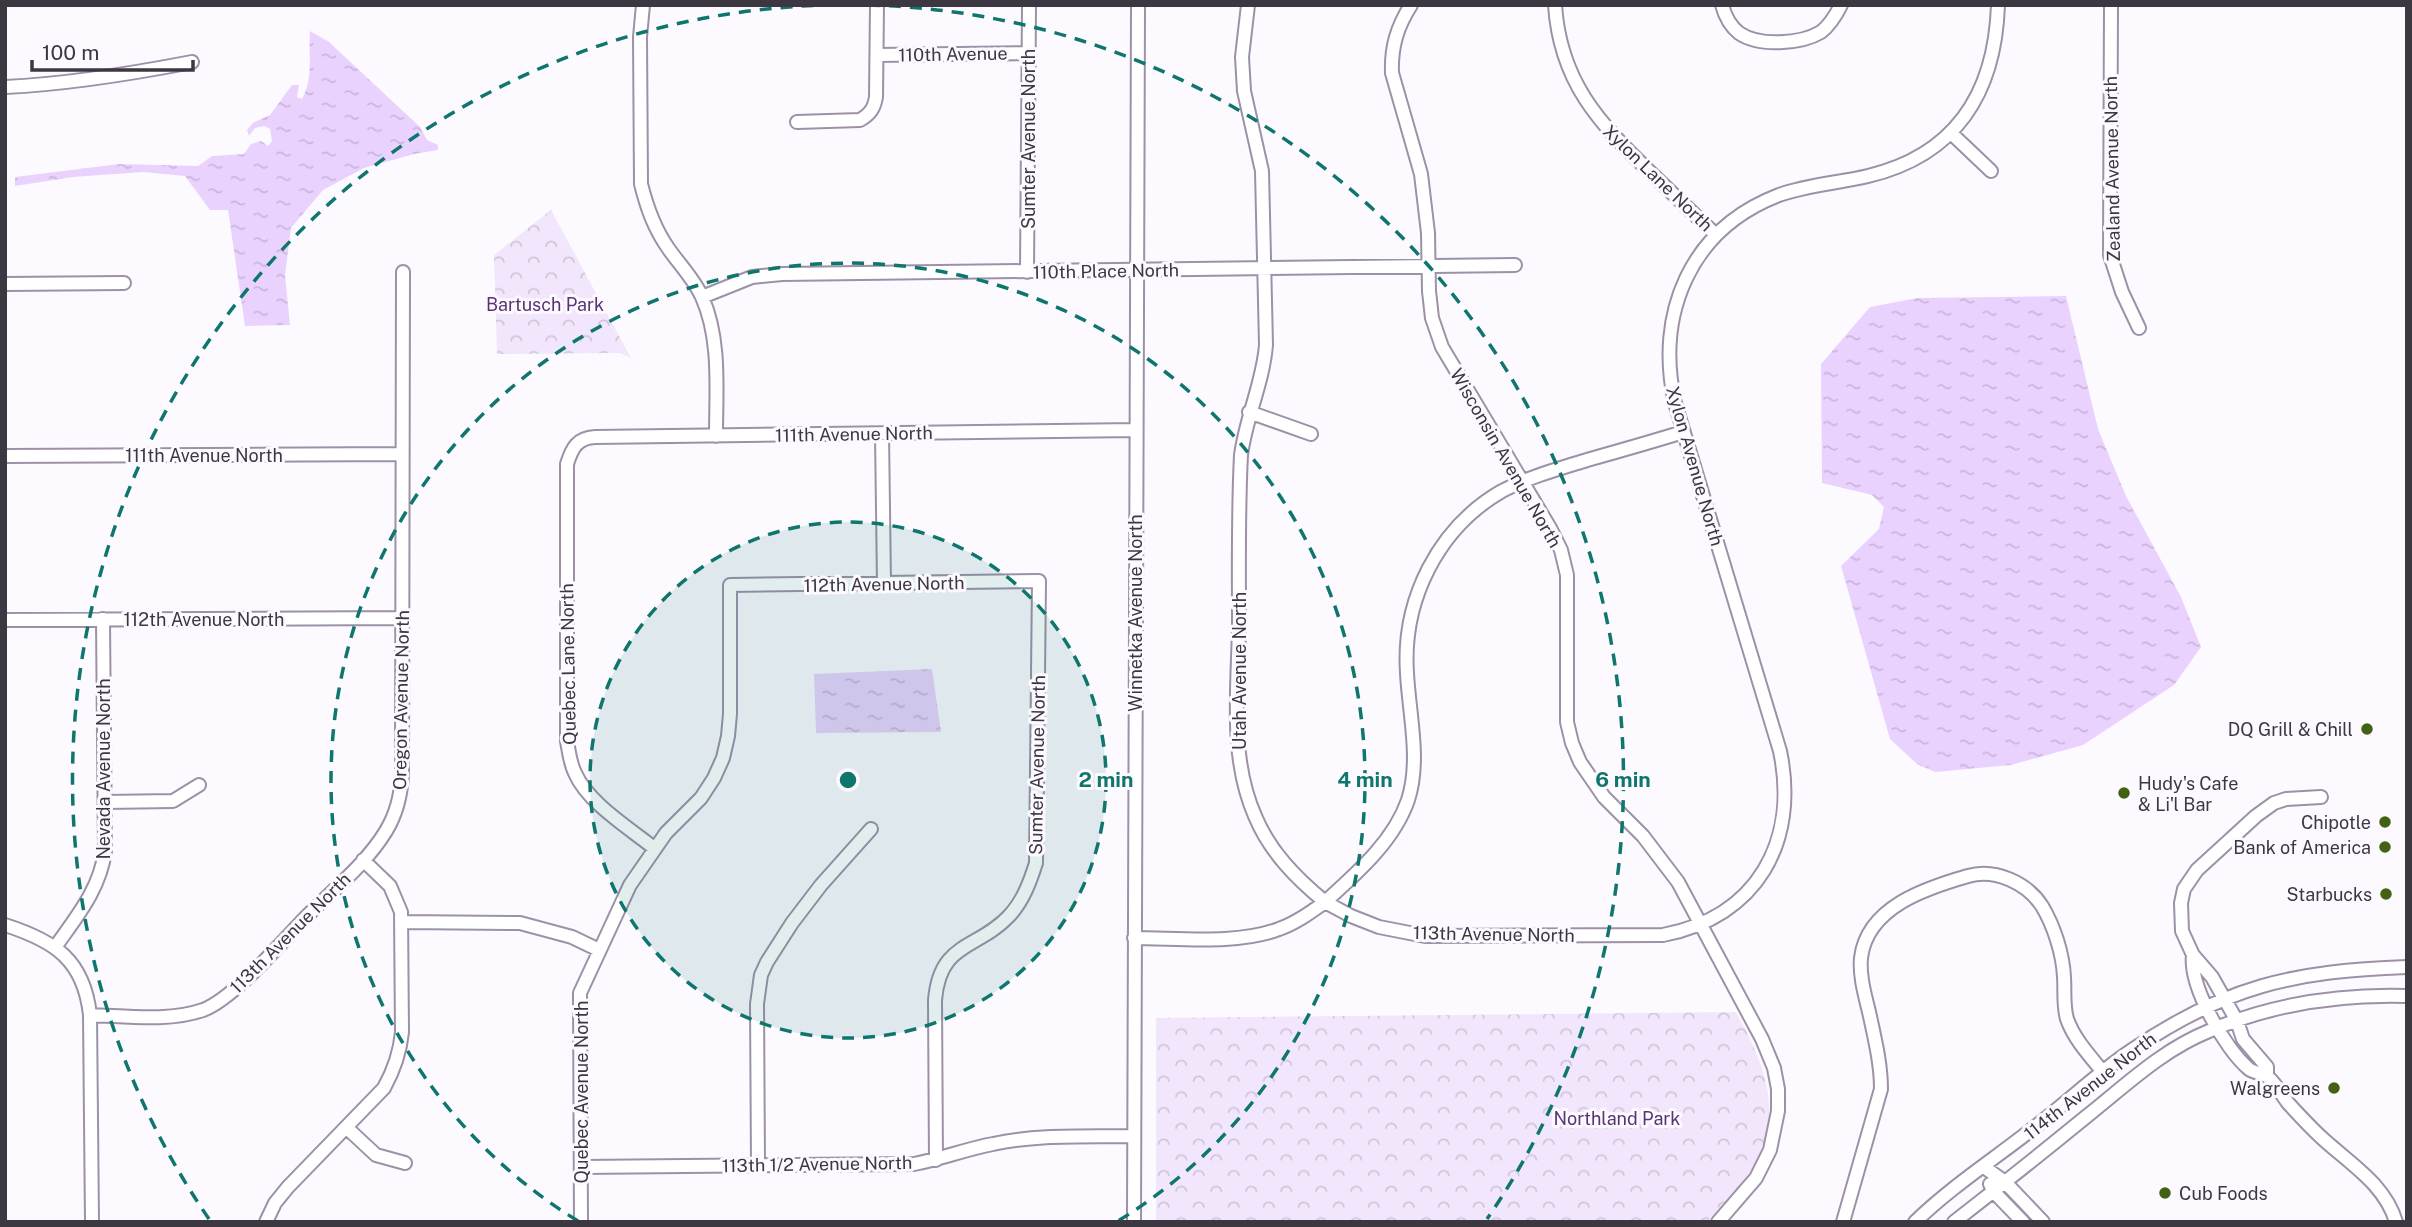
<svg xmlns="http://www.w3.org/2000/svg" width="2412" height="1227" font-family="'Public Sans',sans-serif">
<defs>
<pattern id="park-crowns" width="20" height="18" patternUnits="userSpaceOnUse" patternTransform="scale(1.75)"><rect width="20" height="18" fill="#f1e6fb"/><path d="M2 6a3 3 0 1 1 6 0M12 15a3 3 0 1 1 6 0" fill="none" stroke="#d0c6d8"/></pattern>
<pattern id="water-ripples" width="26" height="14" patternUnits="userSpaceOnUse" patternTransform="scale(1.75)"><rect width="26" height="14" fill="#ead2fe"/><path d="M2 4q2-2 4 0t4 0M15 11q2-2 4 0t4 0" fill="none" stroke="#cab5db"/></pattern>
</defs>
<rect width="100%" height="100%" fill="#fcfaff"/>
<path fill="url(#park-crowns)" d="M551,210l80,148 -11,-5 -123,1 -3,-99z
M1736,1012c29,53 51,104 13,161 -12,18 -29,32 -42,49h-551v-204z"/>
<path fill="url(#water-ripples)" d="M310,31l19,11 91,85 7,13 11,5v5l-24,4 -50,14 -41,22 -32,38 -6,47 5,50 -45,1 -17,-116h-18l-25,-34 -42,-4 -70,5 -58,9v-9l104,-13 79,2 14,-10 32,-2 7,-10 10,-3 7,5 4,-5 -2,-12 -6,-3 -9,2 -6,8 -2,-6 6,-7 17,-8 22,-30h7l-2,12 5,2c12,-22 6,-44 8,-68z
M2066,296l32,133 28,67 55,101 20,50 -27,38 -91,60 -72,20 -76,7 -18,-8 -27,-25 -49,-173 38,-37 5,-22 -12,-12 -50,-12 -1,-119 49,-57 47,-9z
M932,669l9,63 -125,1 -2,-59z"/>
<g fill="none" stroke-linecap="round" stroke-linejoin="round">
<g stroke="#9d91a8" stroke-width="16">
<path id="minor" d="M643,5l-3,32 1,147c6,24 13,44 27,64 11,16 26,31 34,49 19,42 14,94 14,139
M1248,5l-6,52 2,34 18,80 4,174c-3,38 -20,72 -25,110 -3,57 -2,114 -2,171 -1,63 -10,131 16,190 15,36 41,62 70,86 32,-29 69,-61 83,-102 13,-40 1,-86 -1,-127 -5,-73 31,-145 95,-182 27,-14 56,-22 85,-31 32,-9 64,-18 96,-28
M1411,5c-14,22 -20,42 -19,68l29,101 7,59 1,58 3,27 10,29 108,181 11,22 6,25v147l5,21 8,19 24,35 39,39 35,46 84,157 12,29 4,21v22l-8,39 -14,28 -38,44
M1555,5c5,76 43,117 95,167 22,21 44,42 66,63
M1722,5c3,11 8,21 17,28 20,14 62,11 82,-1 9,-7 15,-17 20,-27
M2111,5l-1,250 12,37 17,36
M877,55l152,-2
M5,87c64,-3 125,-13 187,-25
M797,122l63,-2c10,-6 14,-11 16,-23l1,-92
M1951,133l40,38
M1027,272l2,-267
M5,284l119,-1
M702,297l50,-20 30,-3 733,-9
M1249,412l62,22
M882,434l2,150
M5,456l397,-2
M5,620l398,-2
M105,802l68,-1 26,-16
M654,848c-25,-20 -66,-45 -79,-75 -5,-10 -6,-21 -8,-32v-277c5,-16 10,-26 28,-27l541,-7
M402,922l118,1 52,14 27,13
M5,925c50,16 79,35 85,90l2,207
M1134,938c45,0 103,7 145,-9 17,-6 32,-17 46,-27l26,14 28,11 46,9 238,-1c94,-18 136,-93 117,-184l-105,-348c-20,-89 15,-174 104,-208 28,-10 59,-12 89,-19 88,-21 127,-83 130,-171
M56,946c21,-30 44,-57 49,-95l-2,-232
M2193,955c-4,31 32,94 56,114 5,4 14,4 19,8 8,7 14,18 20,26 11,12 22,24 34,35 27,25 63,46 74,84
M90,1015c36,1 79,7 113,-5 31,-12 78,-67 103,-93 27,-27 60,-53 80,-86 11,-18 15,-36 16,-56l1,-503
M2267,1076v-9l-24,-28 -6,-18 -25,-44 -19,-22 -11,-24 -1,-28 3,-14 13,-19 59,-54 18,-13 12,-4 35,-2
M347,1128l29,27 29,8
M758,1165l-1,-161 4,-29 6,-13 25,-39 29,-38 50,-56
M581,1167l333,-3c27,-5 52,-15 79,-20 46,-10 94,-7 141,-8
M1984,1167l21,15 38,40
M1990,1184l3,7 30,31
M266,1222l9,-19 13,-16 96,-99c10,-18 16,-35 18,-56l-1,-120 -11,-26 -27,-26
M581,1222l-1,-229 50,-108 36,-52 35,-35 13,-20 9,-20 5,-22 2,-22v-129l309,-4 -3,282c-6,19 -13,38 -27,53 -32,34 -69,25 -74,84l1,160
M1134,1222l4,-1217
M1843,1222l38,-133c0,-23 -5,-45 -10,-68 -4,-20 -12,-42 -10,-63 6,-51 65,-70 107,-82 27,-8 59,7 74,30 12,20 21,48 22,71 1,14 -1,28 3,42 7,20 23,37 36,53
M1915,1222c38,-37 84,-66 125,-99 31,-24 59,-51 92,-73 94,-64 162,-79 275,-83
M1954,1222c45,-35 89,-70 133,-106 39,-31 75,-66 122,-85 63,-27 129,-37 198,-35"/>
</g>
<use href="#minor" stroke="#fff" stroke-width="12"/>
</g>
<circle cx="848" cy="780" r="258" fill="#0f766e" fill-opacity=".12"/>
<g fill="none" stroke="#0f766e" stroke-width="3.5" stroke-dasharray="12 9">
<circle cx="848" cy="780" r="258"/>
<path d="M578 1221A517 517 0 1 1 1118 1221"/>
<path d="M209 1219A775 775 0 0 1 828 5M868 5A775 775 0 0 1 1487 1219"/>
</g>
<g fill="#426115" stroke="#fcfaff" stroke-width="2.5">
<circle cx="2367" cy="729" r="7"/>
<circle cx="2124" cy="793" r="7"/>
<circle cx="2385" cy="822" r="7"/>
<circle cx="2385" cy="847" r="7"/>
<circle cx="2386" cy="894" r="7"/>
<circle cx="2334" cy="1088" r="7"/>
<circle cx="2165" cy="1193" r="7"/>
</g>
<g text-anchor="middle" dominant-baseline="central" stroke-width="6" stroke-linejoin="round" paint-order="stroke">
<g font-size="18" fill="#3c3741" stroke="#fcfaff">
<text transform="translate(953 54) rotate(-1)">110th Avenue</text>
<text transform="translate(1028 139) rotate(-90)">Sumter Avenue North</text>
<text transform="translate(2112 169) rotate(-91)">Zealand Avenue North</text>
<text transform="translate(1658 178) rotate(44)">Xylon Lane North</text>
<text transform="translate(1106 271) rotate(-1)">110th Place North</text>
<text transform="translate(854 434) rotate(-1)">111th Avenue North</text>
<text x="204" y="455">111th Avenue North</text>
<text transform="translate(1506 458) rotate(60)">Wisconsin Avenue North</text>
<text transform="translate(1695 466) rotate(74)">Xylon Avenue North</text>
<text transform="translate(884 584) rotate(-1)">112th Avenue North</text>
<text transform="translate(1135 613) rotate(-90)">Winnetka Avenue North</text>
<text x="204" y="619">112th Avenue North</text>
<text transform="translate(568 664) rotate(-91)">Quebec Lane North</text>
<text transform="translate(1239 671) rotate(-90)">Utah Avenue North</text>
<text transform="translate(401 700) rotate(-89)">Oregon Avenue North</text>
<text transform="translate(1037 765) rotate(-89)">Sumter Avenue North</text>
<text transform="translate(103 769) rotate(-90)">Nevada Avenue North</text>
<text transform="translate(290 933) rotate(-45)">113th Avenue North</text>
<text transform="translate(1494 934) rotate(1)">113th Avenue North</text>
<text transform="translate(2090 1086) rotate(-38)">114th Avenue North</text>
<text transform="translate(581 1092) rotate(-90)">Quebec Avenue North</text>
<text transform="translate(817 1164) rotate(-1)">113th 1/2 Avenue North</text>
</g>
<g font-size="18" fill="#593373" stroke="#fcfaff">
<text x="545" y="304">Bartusch Park</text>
<text x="1617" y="1118">Northland Park</text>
</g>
<g font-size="18" fill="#3c3741" stroke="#fcfaff" text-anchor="end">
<text x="2353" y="729">DQ Grill &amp; Chill</text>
<text x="2138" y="783" text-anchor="start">Hudy's Cafe<tspan x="2138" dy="21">&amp; Li'l Bar</tspan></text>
<text x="2371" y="822">Chipotle</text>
<text x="2371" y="847">Bank of America</text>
<text x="2372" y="894">Starbucks</text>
<text x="2320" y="1088">Walgreens</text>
<text x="2179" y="1193" text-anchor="start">Cub Foods</text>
</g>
</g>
<circle cx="848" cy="780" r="10" fill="#0f766e" stroke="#fcfaff" stroke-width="3.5"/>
<g font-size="21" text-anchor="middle" font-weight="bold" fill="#0f766e" stroke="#fcfaff" stroke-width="6" stroke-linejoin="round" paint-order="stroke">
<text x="1106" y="787">2 min</text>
<text x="1365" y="787">4 min</text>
<text x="1623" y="787">6 min</text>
</g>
<rect width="2412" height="1227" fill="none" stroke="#3c3741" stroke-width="14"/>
<path d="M32 60v10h161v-10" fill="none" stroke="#3c3741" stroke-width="3.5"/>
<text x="42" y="60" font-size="21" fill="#3c3741" stroke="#fcfaff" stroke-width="5" paint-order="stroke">100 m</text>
</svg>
